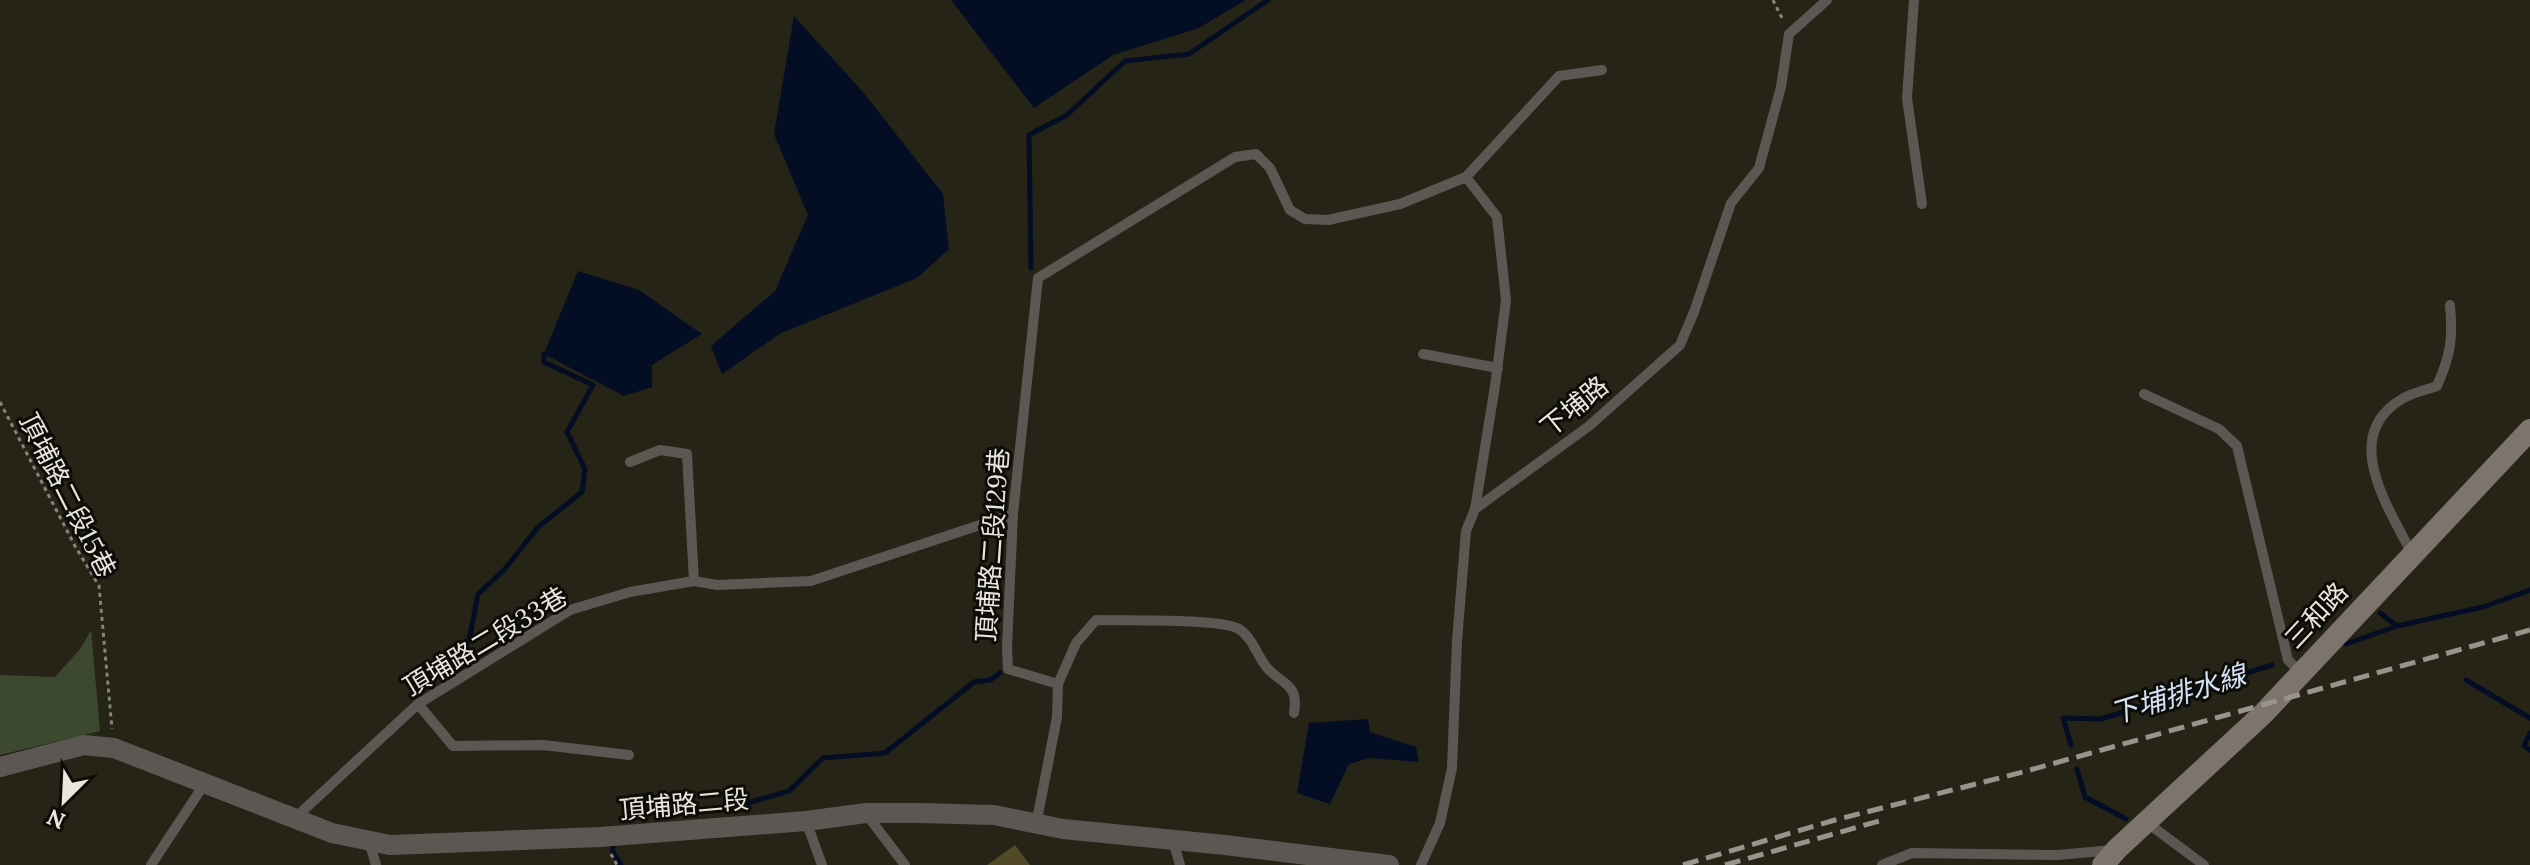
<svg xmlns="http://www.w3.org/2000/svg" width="2530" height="865" font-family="Lora,'Noto Sans TC',serif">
<rect width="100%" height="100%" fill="#262317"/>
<path fill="#3c492e" d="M91,630l9,101 -100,24v-80l55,2 26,-29z"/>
<path fill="#030d24" d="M951,0h295l-47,28 -86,27 -79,53z
M794,16l69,76 80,102 6,55 -32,29 -136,55 -59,41 -11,-28 64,-55 33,-76 -34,-81z
M578,271l61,19 63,44 -50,31v22l-28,9 -80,-42z
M1368,719l2,13 46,15 3,15 -49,-4 -21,6 -19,40 -33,-11 12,-70z"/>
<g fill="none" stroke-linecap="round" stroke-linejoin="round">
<path stroke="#030d24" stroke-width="5" d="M1031,268l-2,-133 38,-20 58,-54 64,-7 79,-54
M2380,613l17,13
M2346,644l51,-18 86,-19 47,-17
M459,660l11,-24 8,-42 26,-24 34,-43 44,-35 3,-23 -18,-37 26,-47 -49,-23v-8
M2466,680l64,38
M2530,733l-6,13 6,4
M2071,745l-8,-27 38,1 171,-54
M2077,769l8,28 41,22
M737,806l52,-15 34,-33 62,-5 89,-71 16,-2 10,-7
M615,842l-3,8 9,15"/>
</g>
<path fill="#524928" d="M1015,845l15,20h-43z"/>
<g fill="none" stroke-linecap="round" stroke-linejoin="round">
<path stroke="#87857b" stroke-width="3" stroke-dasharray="4 4" stroke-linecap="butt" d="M1773,0l10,20
M0,402l75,144 24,40 13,143
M611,854l6,11"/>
<path stroke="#5d5753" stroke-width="10" d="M1914,0l-7,98 15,106
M1466,177l31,40 9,83 -11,86 -20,123
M1423,354l75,14
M2144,394l75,35 18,17 51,214 12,12
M630,462l30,-12 27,4 7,127
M2412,554c-23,-46 -73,-118 -10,-155 10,-6 24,-9 35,-13 14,-32 16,-47 13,-81
M1058,684l18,-41 20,-23c27,1 123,-2 143,9 14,9 19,29 29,40 16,16 31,16 26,44
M418,704l35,42 90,-1 86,10
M867,815l38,50
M296,817l122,-113 152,-94 60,-18 64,-11 23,4 94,-4 202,-67
M806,821l16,44
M2146,822l58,43
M1036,825l21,-108 1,-33 -50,-15 -1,-22 6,-133 25,-236 197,-121 21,-3 14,14 20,42 15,9 23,1 72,-16 66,-27 93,-101 43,-6
M369,841l7,24
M1173,841l7,24
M151,865l54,-82
M1421,865l19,-42 12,-55 5,-127 9,-110 9,-22 114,-83 91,-81 14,-33 37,-109 28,-35 22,-81 8,-53 38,-34
M1882,865l30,-12 146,2 55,-5"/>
<path stroke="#5d5753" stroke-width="20" d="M0,767l84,-22 30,3 218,85 58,12 210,-8 206,-16 60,-8h53l75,2 69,14 162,16 164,20"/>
<path stroke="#7d746e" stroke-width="22" d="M2103,865l14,-16 146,-135 267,-284"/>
<path stroke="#97958b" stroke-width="5" stroke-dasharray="16 8" stroke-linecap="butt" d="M1683,865l152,-45 188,-48 507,-142
M1725,865l161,-46"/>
</g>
<g text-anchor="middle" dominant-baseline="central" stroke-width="6" stroke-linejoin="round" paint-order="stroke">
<g font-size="26" fill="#e8e6de" stroke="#0d0c07">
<text transform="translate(1574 406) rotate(-39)">下埔路</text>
<text transform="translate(68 495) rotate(63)">頂埔路二段15巷</text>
<text transform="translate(992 545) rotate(-86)">頂埔路二段129巷</text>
<text transform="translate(2316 615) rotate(-47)">三和路</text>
<text transform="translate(485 641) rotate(-31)">頂埔路二段33巷</text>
<text transform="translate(684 804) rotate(-5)">頂埔路二段</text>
</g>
<g font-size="28" font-style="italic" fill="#d4e1f6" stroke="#0d0c07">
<text transform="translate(2178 694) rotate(-17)">下埔排水線</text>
</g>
</g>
<g transform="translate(64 801) rotate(204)" stroke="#0d0c07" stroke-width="6" paint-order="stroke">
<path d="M0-6L14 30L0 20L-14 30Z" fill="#e8e6de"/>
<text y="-12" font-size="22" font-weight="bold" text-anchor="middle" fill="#e8e6de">N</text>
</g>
</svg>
